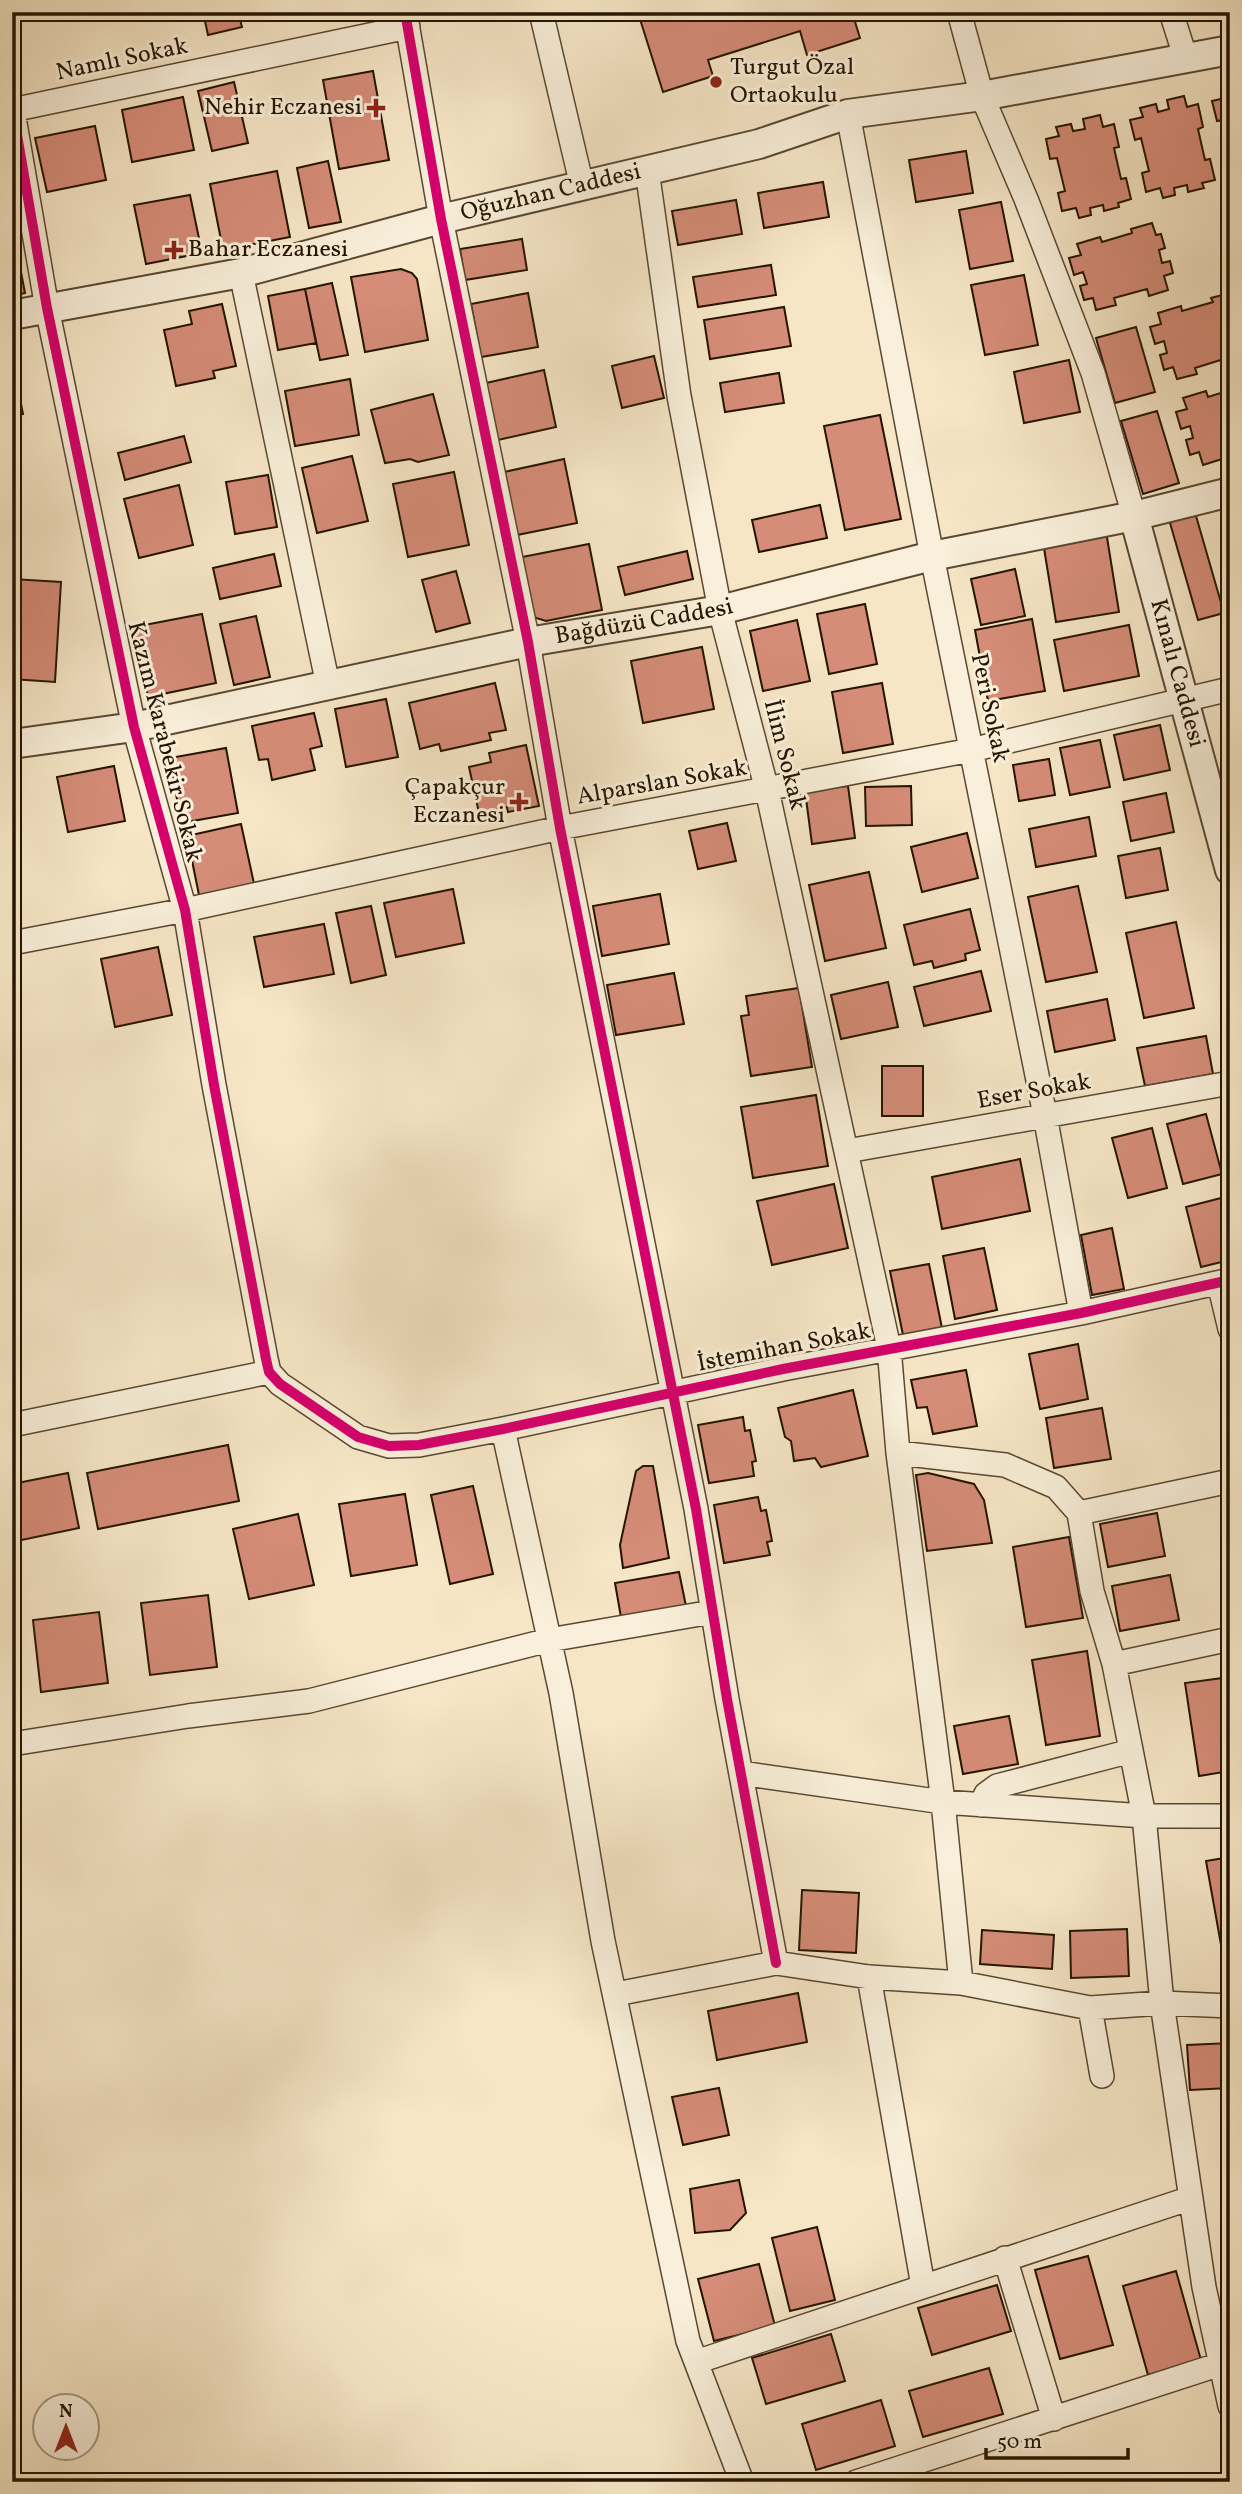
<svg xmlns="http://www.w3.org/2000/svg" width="1242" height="2494" font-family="Vollkorn,serif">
<rect width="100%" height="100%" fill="#f6e6c6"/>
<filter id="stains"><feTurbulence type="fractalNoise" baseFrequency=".00286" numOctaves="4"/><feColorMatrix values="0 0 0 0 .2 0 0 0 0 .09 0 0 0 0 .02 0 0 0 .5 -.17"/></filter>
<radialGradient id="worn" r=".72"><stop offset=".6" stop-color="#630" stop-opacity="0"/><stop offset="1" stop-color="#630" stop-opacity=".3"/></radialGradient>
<path fill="#d58c78" stroke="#251400" stroke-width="2" d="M203,12h35l4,15 -34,8z
M653,12h15l1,4 13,-4h170l8,26 -53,17 -7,-24 -92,29 5,16 -50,16 -24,-76z
M373,71l16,89 -50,9 -16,-89z
M234,82l14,61 -36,8 -14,-60z
M1230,88v60l-7,-28 -6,1 -5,-20 13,-3 -2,-9z
M1184,96l3,11 11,-3 5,23 -5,2 7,31 5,-1 5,21 -13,3 2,5 -16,4 -1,-7 -13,3 1,7 -12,3 -3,-10 -14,4 -4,-19 7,-2 -8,-33 -6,2 -5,-20 13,-3 -3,-9 16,-4 2,8 11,-3 -2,-9z
M183,97l11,53 -62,12 -10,-52z
M1100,115l3,12 11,-3 5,23 -5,1 7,31 5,-1 5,21 -13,4 1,4 -15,4 -1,-6 -13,3 1,7 -12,3 -3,-10 -14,3 -4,-18 7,-2 -8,-33 -7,1 -4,-20 13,-3 -3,-9 15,-3 2,7 12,-2 -2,-10z
M95,126l11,54 -59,12 -12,-54z
M966,151l7,42 -57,9 -7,-42z
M328,161l13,61 -32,6 -12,-60z
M277,171l13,66 -67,13 -13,-66z
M823,182l6,35 -65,11 -6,-35z
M190,195l12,58 -56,11 -12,-59z
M736,200l6,34 -64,11 -6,-34z
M1001,202l12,59 -43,8 -11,-59z
M1152,223l4,12 5,-1 4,14 -6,2 3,13 8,-2 3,12 -9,3 4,14 -19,6 -2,-7 -33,9 2,7 -20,5 -3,-12 -9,2 -4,-14 7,-2 -4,-12 -9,3 -5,-17 12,-3 -4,-11 23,-7 2,5 30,-9 -1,-4z
M12,235h2l11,58 -13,3z
M522,239l5,31 -62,10 -5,-31z
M771,265l5,30 -78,12 -5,-30z
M401,269l11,4 5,6 11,61 -63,12 -14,-75z
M1024,275l14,70 -53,10 -14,-70z
M332,283l16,72 -28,5 -15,-71z
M305,289l11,54 -38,7 -10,-54z
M528,293l10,54 -57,10 -10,-53z
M1230,293v72l-3,-7 -32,10 2,6 -20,5 -4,-12 -9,3 -4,-15 7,-2 -3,-12 -9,3 -5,-17 11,-3 -3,-11 23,-7 1,5 31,-9 -2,-4z
M222,304l14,62 -23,5 2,7 -39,8 -12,-56 28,-6 -3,-13z
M784,307l7,39 -81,13 -6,-39z
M1136,327l19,65 -40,11 -19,-65z
M654,356l10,42 -42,10 -10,-42z
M12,360l11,54 -11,2z
M1069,360l11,52 -56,11 -10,-51z
M544,370l12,57 -58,13 -12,-57z
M779,373l5,30 -59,9 -5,-29z
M350,379l9,56 -64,11 -10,-55z
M1230,390v60l-9,3 1,6 -19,6 -4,-13 -9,3 -4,-15 7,-2 -3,-12 -9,3 -5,-17 11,-3 -4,-11 23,-7 2,6z
M433,394l16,61 -31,7 -8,-3 -25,4 -14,-53z
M1157,411l22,72 -36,11 -22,-73z
M880,415l21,104 -56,11 -21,-104z
M184,436l7,26 -66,18 -7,-27z
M352,456l16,65 -51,12 -15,-65z
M564,459l13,64 -60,12 -13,-63z
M454,472l15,73 -61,12 -15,-73z
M268,475l9,52 -42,7 -9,-52z
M179,485l14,60 -54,13 -15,-59z
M820,505l7,33 -68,14 -7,-32z
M1230,505v43l-10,-41z
M1194,509l30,104 -26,7 -30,-104z
M1106,531l13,81 -63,10 -13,-80z
M589,544l13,66 -56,11 -13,-4 -11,-60z
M687,551l6,28 -68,16 -7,-28z
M274,554l7,32 -61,13 -7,-31z
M1015,569l10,47 -44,9 -10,-46z
M456,571l14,52 -34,9 -14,-52z
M12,579l49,3 -6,100 -43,-3z
M865,604l12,60 -48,10 -12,-60z
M202,614l14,69 -68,14 -14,-70z
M256,616l14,61 -36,8 -14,-61z
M1032,619l13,72 -57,10 -13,-71z
M797,620l13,61 -47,10 -13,-60z
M1129,625l10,51 -75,15 -10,-51z
M702,647l12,62 -71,14 -12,-62z
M495,683l11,47 -17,3 2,7 -50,11 -2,-7 -19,5 -11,-46z
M882,683l11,61 -50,9 -11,-61z
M386,699l12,58 -52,10 -11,-58z
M314,713l8,33 -12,3 5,21 -43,10 -4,-21 -9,1 -7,-34z
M1160,725l10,45 -46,10 -10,-45z
M1100,740l10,47 -40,8 -10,-47z
M526,745l13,61 -31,6 -1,-5 -28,6 -10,-46 22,-5 -2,-9z
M226,748l12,65 -57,10 -11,-65z
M1049,759l6,36 -36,6 -6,-36z
M114,766l11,55 -57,11 -11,-55z
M848,786l7,52 -43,6 -7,-53z
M911,786l1,39 -46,1 -1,-39z
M1166,793l8,39 -43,9 -8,-39z
M1089,817l7,39 -60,11 -7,-38z
M727,823l9,38 -38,8 -9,-38z
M241,824l14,64 -55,12 -13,-64z
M967,833l11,45 -56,14 -11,-45z
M1160,848l8,42 -42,8 -8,-42z
M869,872l17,76 -61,13 -16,-76z
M1078,886l19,86 -51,10 -18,-85z
M453,889l11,54 -68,14 -12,-54z
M660,894l9,50 -67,12 -9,-50z
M371,906l15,69 -35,8 -15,-70z
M970,909l10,41 -15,4 1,6 -32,8 -2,-7 -18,4 -10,-40z
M1176,922l18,86 -50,10 -18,-85z
M324,924l10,50 -70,13 -10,-50z
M158,947l14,68 -57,12 -14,-68z
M981,971l10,40 -67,15 -10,-39z
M674,973l10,51 -68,11 -9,-50z
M888,982l10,45 -57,12 -10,-44z
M799,988l13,79 -61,9 -10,-60 8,-1 -3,-19z
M1107,999l8,41 -60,12 -8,-41z
M1206,1036l7,38 -68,12 -8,-38z
M882,1066h41v50h-41z
M816,1095l12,71 -75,12 -12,-71z
M1206,1114l16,60 -39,10 -16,-60z
M1152,1128l15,60 -39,10 -16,-60z
M1020,1159l10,52 -88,18 -10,-52z
M834,1184l14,64 -76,17 -15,-64z
M1225,1197l5,19v44l-29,7 -15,-60z
M1112,1228l12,61 -32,6 -11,-60z
M984,1248l13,62 -42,9 -12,-63z
M929,1264l13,64 -39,7 -13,-64z
M1078,1344l10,55 -48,10 -11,-55z
M966,1370l11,56 -44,8 -6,-27 -10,1 -6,-28z
M853,1390l15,66 -47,11 -6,-9 -21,3 -3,-20 -6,-4 -7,-29z
M1102,1408l9,51 -57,9 -8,-50z
M743,1417l2,14 5,-1 6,31 -4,1 2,14 -45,7 -11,-58z
M228,1445l11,56 -141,28 -11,-56z
M643,1466h10l16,92 -46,10 -3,-23 16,-74z
M68,1473l11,55 -67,14v-58z
M928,1473l46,11 10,16 8,43 -65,8 -11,-76z
M473,1486l20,88 -43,10 -19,-89z
M405,1494l12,71 -66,11 -12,-72z
M758,1497l3,14 5,-1 6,31 -5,1 3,13 -46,8 -10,-58z
M1157,1513l8,43 -57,11 -8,-43z
M298,1514l16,71 -65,14 -16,-70z
M1069,1537l14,81 -57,9 -13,-80z
M679,1572l8,39 -65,12 -7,-40z
M1170,1575l9,45 -59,11 -8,-45z
M208,1595l9,72 -67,8 -9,-72z
M99,1612l9,71 -67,9 -8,-72z
M1087,1651l13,85 -54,9 -14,-85z
M1230,1677v94l-31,5 -14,-93z
M1009,1716l9,48 -55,10 -9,-48z
M1230,1857v138l-24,-134z
M802,1890l57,3 -3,60 -57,-3z
M1127,1929l2,47 -58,2 -1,-47z
M982,1930l72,5 -2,34 -72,-5z
M798,1993l9,49 -90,18 -9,-49z
M1230,2043v45l-40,2 -3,-45z
M719,2088l10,47 -46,10 -11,-48z
M739,2180l7,33 -16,17 -35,3 -5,-44z
M817,2227l18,73 -45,11 -18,-73z
M1088,2256l25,89 -53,14 -25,-89z
M759,2264l16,62 -61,15 -16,-62z
M1176,2271l25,89 -53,15 -25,-89z
M997,2285l14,46 -79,24 -14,-47z
M831,2334l14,47 -79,23 -14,-46z
M989,2368l14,46 -80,23 -14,-46z
M881,2400l14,46 -79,24 -14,-46z"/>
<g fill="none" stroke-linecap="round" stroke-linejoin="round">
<g stroke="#594832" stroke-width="26">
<path id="minor" d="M405,12l36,207 87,423 32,186 136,681 31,190 49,264
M541,12l41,174
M959,12l23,84 44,103 67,174 41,143
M1171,12l15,47
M12,106l35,202 87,419 51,183 29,175 52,274 3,13 11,12 78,53 31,9 30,-1 84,-16 280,-60 298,-56 149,-33
M12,110l396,-83
M848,114l84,442 112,554 37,203
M647,170l32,226 41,214 47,180 122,558 9,105 45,349 18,181
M241,273l87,412
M12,943l173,-33 375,-82 411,-78 259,-61
M847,1151l383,-68
M1219,1283l11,46
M12,1425l257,-53
M503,1429l58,264 42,248 85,400 54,141
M898,1453l107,12 51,22 23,26 151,-32
M1079,1513l13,78 22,73 30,152 18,187 42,284 26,119
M1114,1664l116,-25
M12,1744l176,-28 121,-15 240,-61 163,-28
M741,1773l202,29 201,14h86
M981,1805l5,-11 11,-8 134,-35
M869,1977l54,309
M616,1994l160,-31 93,14 92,6 129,25 72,-5 68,3
M1090,2008l12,68
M1005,2258l49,161
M696,2362l495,-164
M856,2482l374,-121"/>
</g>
<g stroke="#594832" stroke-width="32">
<g id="tertiary">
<path id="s1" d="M12,315l229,-42 200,-54 318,-75 89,-30 134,-18 248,-46"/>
<path id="s2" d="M1134,516l96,354"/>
<path id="s3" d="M12,744l122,-17 394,-85 192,-32 212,-54 202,-40 96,-24"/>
</g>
</g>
<use href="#minor" stroke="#f9efda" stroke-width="23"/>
<use href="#tertiary" stroke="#f9efda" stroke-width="28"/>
<g stroke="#f9efda" stroke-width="15">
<path id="cycleway" d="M405,12l36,207 87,423 32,186 136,681 31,190 49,264
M12,106l35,202 87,419 51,183 29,175 52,274 3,13 11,12 78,53 31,9 30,-1 84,-16 280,-60 298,-56 149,-33"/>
</g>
<use href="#cycleway" stroke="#d6006c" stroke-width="10"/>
</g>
<g fill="#8f2418" stroke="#f9efda" stroke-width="2.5">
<circle cx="716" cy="82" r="7"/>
<path d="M372.5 97.5h7v7h7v7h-7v7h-7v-7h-7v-7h7z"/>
<path d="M170.5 239.5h7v7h7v7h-7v7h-7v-7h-7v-7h7z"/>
<path d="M515.5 791.5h7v7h7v7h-7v7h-7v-7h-7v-7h7z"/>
</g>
<g text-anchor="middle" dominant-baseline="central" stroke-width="6" stroke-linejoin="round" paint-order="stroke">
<g font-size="24" fill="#251400" stroke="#f9efda">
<text transform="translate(122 60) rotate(-12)">Namlı Sokak</text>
<text stroke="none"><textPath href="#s1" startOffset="553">Oğuzhan Caddesi</textPath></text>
<text stroke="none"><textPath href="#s3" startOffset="644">Bağdüzü Caddesi</textPath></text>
<text stroke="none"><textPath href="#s2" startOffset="163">Kınalı Caddesi</textPath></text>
<text transform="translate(989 708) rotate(78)">Peri Sokak</text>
<text transform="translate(164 742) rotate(76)">Kazım Karabekir Sokak</text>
<text transform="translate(784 755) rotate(76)">İlim Sokak</text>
<text transform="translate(662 783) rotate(-10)">Alparslan Sokak</text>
<text transform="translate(1034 1092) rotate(-10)">Eser Sokak</text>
<text transform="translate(784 1348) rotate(-11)">İstemihan Sokak</text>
</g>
<g font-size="24" fill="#251400" stroke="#f9efda" text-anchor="start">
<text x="730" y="68">Turgut Özal<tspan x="730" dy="28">Ortaokulu</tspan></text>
<text x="362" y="108" text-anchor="end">Nehir Eczanesi</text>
<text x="188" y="250">Bahar Eczanesi</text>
<text x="505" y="788" text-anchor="end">Çapakçur<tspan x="505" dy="28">Eczanesi</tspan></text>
</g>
</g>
<rect width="1242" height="2494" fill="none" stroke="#f6e6c6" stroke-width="42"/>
<rect x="14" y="14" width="1214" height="2466" fill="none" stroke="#251400" stroke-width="3.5"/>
<rect x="21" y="21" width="1200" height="2452" fill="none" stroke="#251400" stroke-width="2"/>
<g transform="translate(66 2427)"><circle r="33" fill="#f9efda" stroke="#a49783" stroke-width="2"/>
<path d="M0-5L12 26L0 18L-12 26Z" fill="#8f2418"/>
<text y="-10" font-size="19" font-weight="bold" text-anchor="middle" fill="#251400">N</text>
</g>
<path d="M986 2448v10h142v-10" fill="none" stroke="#251400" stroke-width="3.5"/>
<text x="997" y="2448" font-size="21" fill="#251400" stroke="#f9efda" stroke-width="5" paint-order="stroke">50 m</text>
<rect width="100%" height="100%" filter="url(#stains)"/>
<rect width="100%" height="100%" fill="url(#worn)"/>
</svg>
